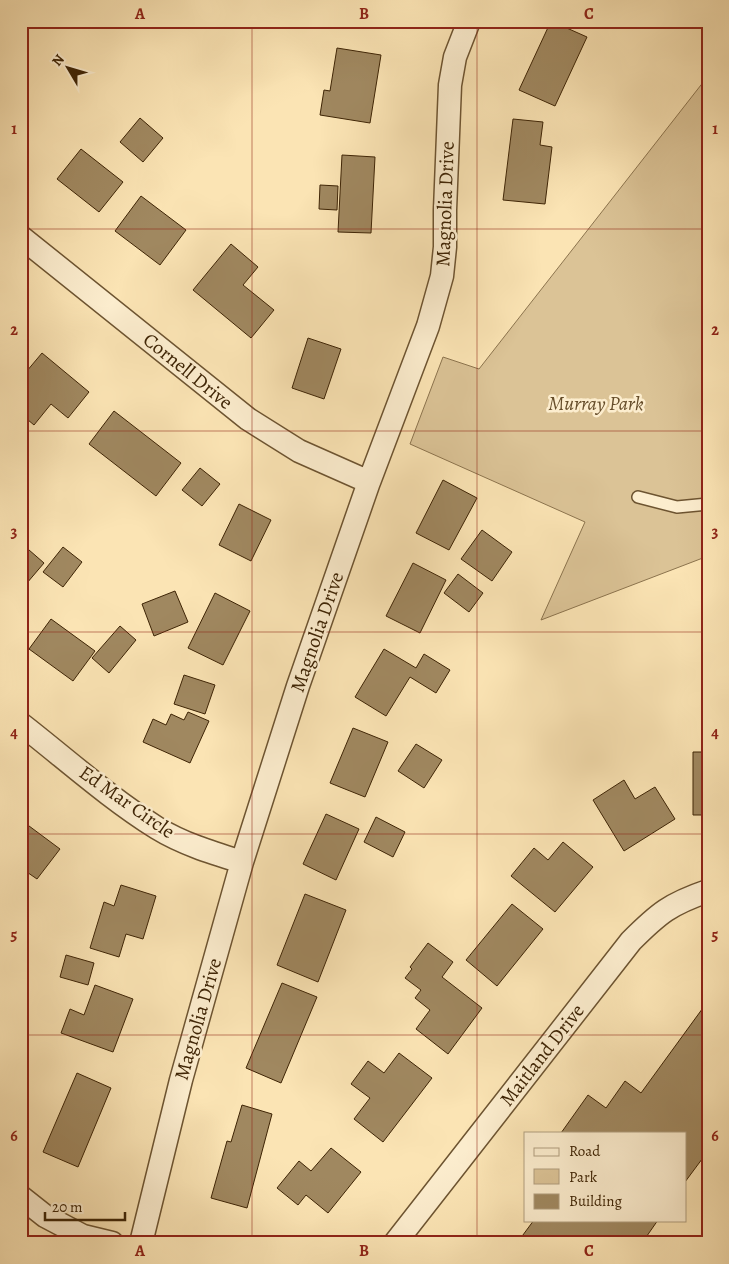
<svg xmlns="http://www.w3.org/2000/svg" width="729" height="1264" font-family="Alegreya,serif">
<rect width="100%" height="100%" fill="#fbe4b4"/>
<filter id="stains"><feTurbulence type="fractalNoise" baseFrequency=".004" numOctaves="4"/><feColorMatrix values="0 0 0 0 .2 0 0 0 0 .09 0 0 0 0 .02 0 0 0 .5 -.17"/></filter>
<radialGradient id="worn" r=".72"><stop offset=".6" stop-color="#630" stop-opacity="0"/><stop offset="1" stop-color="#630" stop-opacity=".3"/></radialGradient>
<path fill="#dbc396" stroke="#8c744e" d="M708,76v480l-167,64 44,-98 -175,-78 33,-87 36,12z"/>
<path fill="#a08860" stroke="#3e2405" d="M551,21l36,16 -32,69 -36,-16z
M337,48l44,7 -11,68 -50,-8 4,-25 6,1z
M140,118l23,20 -20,24 -23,-20z
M513,119l30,3 -3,23 12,2 -7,57 -42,-4z
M81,149l42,33 -24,30 -42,-33z
M342,155l33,2 -4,76 -33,-1z
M320,185l18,1 -1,24 -18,-1z
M141,196l45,34 -26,35 -45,-34z
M231,244l27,23 -15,18 31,25 -23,28 -58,-48z
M308,338l33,11 -17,50 -32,-11z
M42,353l47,39 -21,26 -17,-14 -17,21 -13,-11v-36z
M114,411l67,52 -25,33 -67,-52z
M200,468l20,16 -18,22 -20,-16z
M443,480l34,18 -28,52 -33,-17z
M239,504l32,16 -20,41 -32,-16z
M482,530l30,22 -20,29 -31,-22z
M21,543l23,20 -23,27z
M63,547l19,15 -19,25 -20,-15z
M413,563l33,17 -26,53 -34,-17z
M458,574l25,19 -14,19 -25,-19z
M175,591l13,31 -34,14 -12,-32z
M215,593l35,18 -27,54 -35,-17z
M51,619l44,32 -22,30 -44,-32z
M120,626l16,14 -27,33 -17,-15z
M384,649l32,19 8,-14 26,16 -14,23 -26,-16 -24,39 -31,-19z
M184,675l31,10 -10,29 -31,-10z
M188,712l21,9 -19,42 -47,-21 10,-23 13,6 5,-11 13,6z
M353,728l35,14 -23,55 -35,-14z
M416,744l26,16 -18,28 -26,-17z
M693,752h15v63h-15z
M624,780l11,19 20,-12 20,32 -51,32 -31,-51z
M326,814l33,15 -23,51 -33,-16z
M376,817l29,15 -12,25 -29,-15z
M21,820l39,29 -23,30 -16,-11z
M563,842l30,25 -38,45 -44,-36 23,-28 14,12z
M121,885l35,11 -13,43 -17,-5 -7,23 -29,-9 14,-46 10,4z
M305,894l41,16 -28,72 -41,-17z
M512,904l31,25 -46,57 -31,-26z
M428,943l25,19 -11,15 40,31 -34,46 -32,-25 14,-19 -15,-12 6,-8 -16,-12 7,-9 -2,-2z
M66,955l28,8 -6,22 -28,-8z
M282,983l35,14 -36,86 -35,-15z
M95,985l38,14 -20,53 -52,-19 9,-24 14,6z
M708,1001v135l-6,8 6,4v3l-23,31v-49h-124l27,-38 18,13 19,-27 16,12z
M399,1053l33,25 -49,64 -29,-23 16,-21 -19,-14 17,-23 16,12z
M77,1073l34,15 -33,79 -35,-15z
M242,1105l30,9 -25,94 -36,-10 16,-57 4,1z
M331,1148l30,24 -33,41 -22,-18 -8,10 -21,-17 22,-27 12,10z
M534,1220h124l-16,23h-125z"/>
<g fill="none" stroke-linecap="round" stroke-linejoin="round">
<g stroke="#6d5431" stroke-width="14">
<path id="service" d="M638,497l39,10 31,-3"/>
</g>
<g stroke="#6d5431" stroke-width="25">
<path id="minor" d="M21,237l227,182 51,32 70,31
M21,724c45,35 88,74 136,104 26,16 56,25 85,34
M21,1197l24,19 38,20 29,7
M141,1243l40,-163 61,-218 56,-176 71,-204 59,-156 14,-50 3,-29v-37l5,-125 5,-28 14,-36
M395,1243l236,-302c28,-28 39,-37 77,-50"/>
</g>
<use href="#service" stroke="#fcedce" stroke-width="11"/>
<use href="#minor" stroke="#fcedce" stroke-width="22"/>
</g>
<path fill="none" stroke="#8f2418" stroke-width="1" stroke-opacity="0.55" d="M252,21v1222M477,21v1222M21,229h687M21,431h687M21,632h687M21,834h687M21,1035h687"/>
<g text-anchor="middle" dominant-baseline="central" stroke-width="5" stroke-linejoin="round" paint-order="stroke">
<g font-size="20" fill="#3e2405" stroke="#fcedce">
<text transform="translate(445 204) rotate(-88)">Magnolia Drive</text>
<text transform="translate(188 371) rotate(39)">Cornell Drive</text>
<text transform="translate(317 632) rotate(-71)">Magnolia Drive</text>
<text transform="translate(127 802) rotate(35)">Ed Mar Circle</text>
<text transform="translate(198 1019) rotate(-74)">Magnolia Drive</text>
<text transform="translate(542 1055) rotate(-52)">Maitland Drive</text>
</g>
<g font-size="20" font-style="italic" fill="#654c29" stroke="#fcedce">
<text x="596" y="403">Murray Park</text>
</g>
</g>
<rect width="729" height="1264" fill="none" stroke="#fbe4b4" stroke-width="55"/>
<rect x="524" y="1132" width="162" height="90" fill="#fcedce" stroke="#b09d7e"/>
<rect x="534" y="1148" width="25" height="8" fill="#fcedce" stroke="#b09d7e"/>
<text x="569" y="1156" font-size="15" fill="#3e2405">Road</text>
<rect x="534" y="1169" width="25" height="15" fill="#dbc396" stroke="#b09d7e"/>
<text x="569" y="1182" font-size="15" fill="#3e2405">Park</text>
<rect x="534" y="1194" width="25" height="15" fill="#a08860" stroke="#b09d7e"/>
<text x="569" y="1206" font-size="15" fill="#3e2405">Building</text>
<g transform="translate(68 68) rotate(308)" stroke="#fcedce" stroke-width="4" paint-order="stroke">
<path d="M0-4L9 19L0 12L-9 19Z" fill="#3e2405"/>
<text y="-8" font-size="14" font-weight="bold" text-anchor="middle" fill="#3e2405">N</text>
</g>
<path d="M45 1212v8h80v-8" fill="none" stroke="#3e2405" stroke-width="2.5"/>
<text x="52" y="1212" font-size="15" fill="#3e2405" stroke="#fcedce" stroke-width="4" paint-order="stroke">20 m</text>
<rect x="28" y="28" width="674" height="1208" fill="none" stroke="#8f2418" stroke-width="2"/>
<g font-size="16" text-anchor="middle" font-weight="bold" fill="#8f2418">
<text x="140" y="19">A</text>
<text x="364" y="19">B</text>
<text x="589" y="19">C</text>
<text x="14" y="134">1</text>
<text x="715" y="134">1</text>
<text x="14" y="335">2</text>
<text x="715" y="335">2</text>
<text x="14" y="537">3</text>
<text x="715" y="537">3</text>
<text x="14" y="738">4</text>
<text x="715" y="738">4</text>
<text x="14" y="940">5</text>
<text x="715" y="940">5</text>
<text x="14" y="1141">6</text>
<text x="715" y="1141">6</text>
<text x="140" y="1256">A</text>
<text x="364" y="1256">B</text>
<text x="589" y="1256">C</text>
</g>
<rect width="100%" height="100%" filter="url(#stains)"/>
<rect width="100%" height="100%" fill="url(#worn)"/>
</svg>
